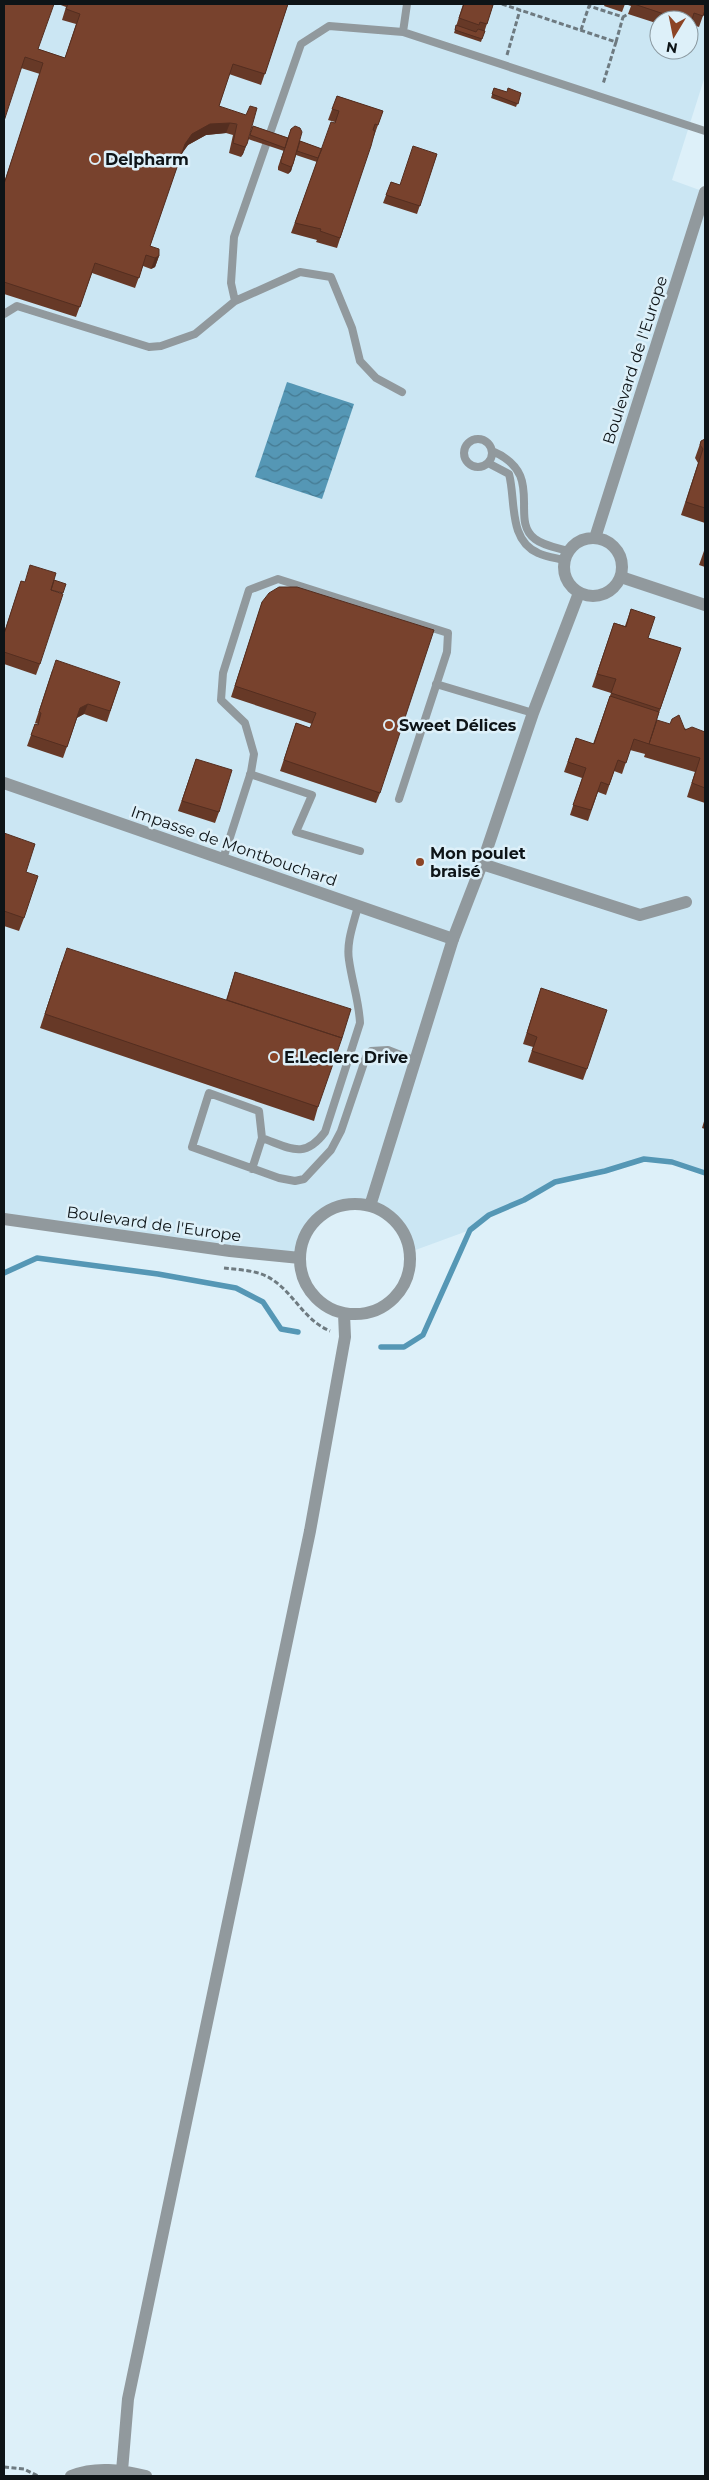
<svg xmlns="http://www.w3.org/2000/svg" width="709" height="2480" font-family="Montserrat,sans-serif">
<defs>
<pattern id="water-waves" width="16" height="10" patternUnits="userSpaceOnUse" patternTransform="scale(1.25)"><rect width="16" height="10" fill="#5597b5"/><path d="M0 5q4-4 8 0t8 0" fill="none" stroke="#457a92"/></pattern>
</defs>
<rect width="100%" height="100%" fill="#ddf0f9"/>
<path fill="#cbe6f3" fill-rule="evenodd" d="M4,4h701v72l-33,104 33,12v981l-33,-11 -28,-3 -39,12 -50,11 -39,21 -27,12 -19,15 -60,22 -3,-12 -19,-25 -18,-9 -16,-2 -25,7 -11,7 -12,15 -6,25 -296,-39zM659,20h30v30h-30z"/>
<path fill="url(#water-waves)" d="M287,382l67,22 -32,95 -67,-22z"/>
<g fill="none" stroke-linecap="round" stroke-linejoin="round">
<path stroke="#5597b5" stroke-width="5.5" d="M4,1273l33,-15 121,16 78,14 27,14 18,27 17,3
M381,1347h23l19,-12 47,-105 19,-15 35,-15 31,-18 50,-11 39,-12 28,3 33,11"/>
<path stroke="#6e7a80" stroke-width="3" stroke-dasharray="5 2.5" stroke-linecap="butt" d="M502,4l114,38 -13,42
M581,30l8,-24 34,11 5,-3
M616,42l7,-25
M507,55l13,-45
M224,1268c16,2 35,2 49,12 22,15 31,40 57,51
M4,2467l20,2 14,7"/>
<path stroke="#91999d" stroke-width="8" d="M403,32l4,-28
M235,301l-4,-18 3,-46 67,-193 28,-18 74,6 302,99
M4,314l13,-8 132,41 12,-1 34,-12 40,-33 65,-29 31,5 21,51 8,33 16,17 26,14
M464 453a14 14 0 1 1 28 0a14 14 0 1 1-28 0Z
M492,451c55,23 16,68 43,88 9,7 23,9 33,12
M488,463l21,11c7,26 -1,66 29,79 8,4 18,5 26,7
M436,684l97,29
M250,774l62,21 -16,37 64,19
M223,859l28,-87 3,-18 -9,-31 -24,-23 2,-27 26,-83 29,-11 170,54 -1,19 -48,147
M358,906c-4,17 -12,36 -9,54 3,22 10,41 11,63l-35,109c-21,28 -35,16 -63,6l-3,-27 -50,-18 -17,54 87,31 16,3 9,-2 27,-29 10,-19 25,-74 5,-6 17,-1 28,11
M252,1169l10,-31"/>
<path stroke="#91999d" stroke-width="12" d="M621,577l84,28
M4,783l449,156
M482,864l158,51 46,-13"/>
<path stroke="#91999d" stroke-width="12" d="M564 567a29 29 0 1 1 58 0a29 29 0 1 1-58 0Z
M595,538l110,-346
M300 1259a55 55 0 1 1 110 0a55 55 0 1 1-110 0Z
M370,1206l83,-267 29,-75 51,-151 46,-120
M4,1219l226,32 70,7
M122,2471l6,-72 182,-868 35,-194 -1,-23
M71,2476c26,-10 49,-6 75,0"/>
</g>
<path fill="#673927" d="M4,4l34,45 27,9 11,-34 -14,-4 4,-13 -8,-3h230l-27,81 -32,-11 -10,32 30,31 4,-11 35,12 -4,13 -36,-12 -5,15 -2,3 -12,-4 4,-18 -7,-2 -20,2 -18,10 -7,9 -31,92 9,10 -4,11 -4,2 -8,-3 -8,22 -43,-15 -16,44 -72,-23v-111l36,-109 -19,-6z
M463,4l30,1 -12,37 -27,-9z
M605,4h100v6l-6,17 -9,-3 -1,3v-7h-30v4l-31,-10 3,-8 -6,-2 -3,8 -18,-6z
M494,88l13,4 14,1 -5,14 -25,-9z
M337,96l46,15 -9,25v-1l-37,113 -21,-6 1,-2 -26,-7 26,-71 -21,-7 -5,16 -3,3 -10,-4v-3l13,-38 9,12 22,8 13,-27 -7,-2z
M437,154l-20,60 -34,-11 8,-21 9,3z
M705,439v84l-24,-8 17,-52 -3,-5 6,-17z
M705,548v19l-6,-2z
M54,580l-14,84 -4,11 -32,-11v-31l17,-52 3,1z
M262,602l118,191 -4,10 -96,-32 16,-48 14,5 2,-4 -81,-27z
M631,609l17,29 33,10 -25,74 31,7 18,3v71l-18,-6 8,-25 -51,-15 1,-3 -15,-4 -8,24 -8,-3 -8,24 -8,-3 -10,29 -18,-6 12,-37 -18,-6 12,-34 17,6 18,-51 -19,-6 22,-64 11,3z
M52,671l68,11 -13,40 -23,-8 -7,4 -14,40 -36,-12 8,-22 2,1 1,-1 -3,-1z
M196,759l23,53 -4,11 -37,-12z
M4,833l22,39 -2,46 -5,13 -15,-5z
M62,961l164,39 9,-28 83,135 -4,14 -274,-93z
M541,988l46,81 -4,11 -55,-18 5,-15 -10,-3z
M705,1118v11l-3,-1z"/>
<path fill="#542e20" d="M230,123l-4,10 -20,2 -18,10 -7,10 4,-11 7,-10 18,-10z
M247,144l-4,10 -2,3 4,-10z
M293,164l-2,7 -3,3 3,-7z
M159,256l-4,11 -4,2 4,-11z
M88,704l-4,10 -8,4 4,-10z"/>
<path fill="#78422d" stroke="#542e20" d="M4,4h50l-16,45 27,9 15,-44 -14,-5 2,-5h220l-23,70 -32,-10 -14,42 27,9 4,-9 7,2 -10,36 -2,3 -12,-4 4,-19 -7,-1 -20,1 -18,10 -7,10 -35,102 9,3v7l-4,2 -9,-3 -7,23 -44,-15 -15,44 -76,-25v-98l39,-121 -18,-6 -21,64z
M464,4h25l4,1 -6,19 -7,-2 -1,3 -20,-7z
M634,4h71v6l-2,6 -9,-3 -3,10 -2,-1v-2h-7z
M456,25l20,7 2,-3 7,2 -3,8 -27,-9z
M494,88l13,4 1,-4 13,5 -3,11 -26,-10z
M337,96l46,15 -5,14 -3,-1 -2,6 2,1 -4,15 -31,92 -20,-7 1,-2 -26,-6 36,-101 4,1 4,-12 -7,-2z
M253,126l35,12 -3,10 -35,-13z
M295,126l5,2 2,4 -9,32 -2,3 -10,-4v-3l10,-31z
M300,141l22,8 -4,9 -21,-7z
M413,146l24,8 -17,52 -34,-11 5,-13 9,3z
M705,439v69l-19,-6 17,-53 -3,-4 1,-4z
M30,565l26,8 -5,17 12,4 -23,70 -36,-12v-18l17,-53 4,1z
M54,580l12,4 -3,9 -12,-3z
M279,587h18l137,43 -54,163 -96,-33 12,-37 14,5 6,-15 -81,-27 27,-84 7,-9z
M631,609l24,8 -7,21 33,10 -21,61 -49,-16 5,-14 -19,-5 17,-51 12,4z
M56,660l64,22 -10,29 -22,-7 -8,4 -13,39 -36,-12 4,-11 3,1 3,-12 -2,-1z
M610,696l49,16 -10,32 -15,-5 -8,24 -8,-3 -9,25 -8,-3 -10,28 -18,-5 13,-37 -18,-6 8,-24 18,6z
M679,715l6,15 7,-3 13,5v56l-13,-5 8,-25 -51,-14 8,-24 13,4 2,-5z
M196,759l36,11 -13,42 -37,-11z
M4,833l31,11 -9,28 12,4 -14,42 -20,-7z
M67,948l275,90 -24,69 -273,-93z
M235,972l116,37 -9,29 -115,-38z
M541,988l66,22 -20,59 -55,-18 5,-14 -10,-4z"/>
<g fill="#8c4425" stroke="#ddf0f9" stroke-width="2">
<circle cx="95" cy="159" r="5"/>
<circle cx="389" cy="725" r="5"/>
<circle cx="420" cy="862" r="5"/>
<circle cx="274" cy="1057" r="5"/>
</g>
<g text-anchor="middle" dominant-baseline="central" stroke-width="5" stroke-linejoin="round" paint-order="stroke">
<g font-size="16" font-weight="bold" fill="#0e1417" stroke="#ddf0f9" text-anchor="start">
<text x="105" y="159">Delpharm</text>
<text x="399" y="725">Sweet Délices</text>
<text x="430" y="853">Mon poulet<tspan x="430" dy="18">braisé</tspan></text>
<text x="284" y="1057">E.Leclerc Drive</text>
</g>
<g font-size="16" fill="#0e1417" stroke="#ddf0f9">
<text transform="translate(635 360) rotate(-72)">Boulevard de l'Europe</text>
<text transform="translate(234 846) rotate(19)">Impasse de Montbouchard</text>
<text transform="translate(154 1224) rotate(8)">Boulevard de l'Europe</text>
</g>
</g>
<rect width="709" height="2480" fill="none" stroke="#0e1417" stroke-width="10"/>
<g transform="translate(674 35) rotate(190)"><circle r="24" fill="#ddf0f9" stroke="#8a989f"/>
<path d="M0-4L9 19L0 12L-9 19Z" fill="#8c4425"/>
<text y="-8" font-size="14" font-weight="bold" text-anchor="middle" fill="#0e1417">N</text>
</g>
</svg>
